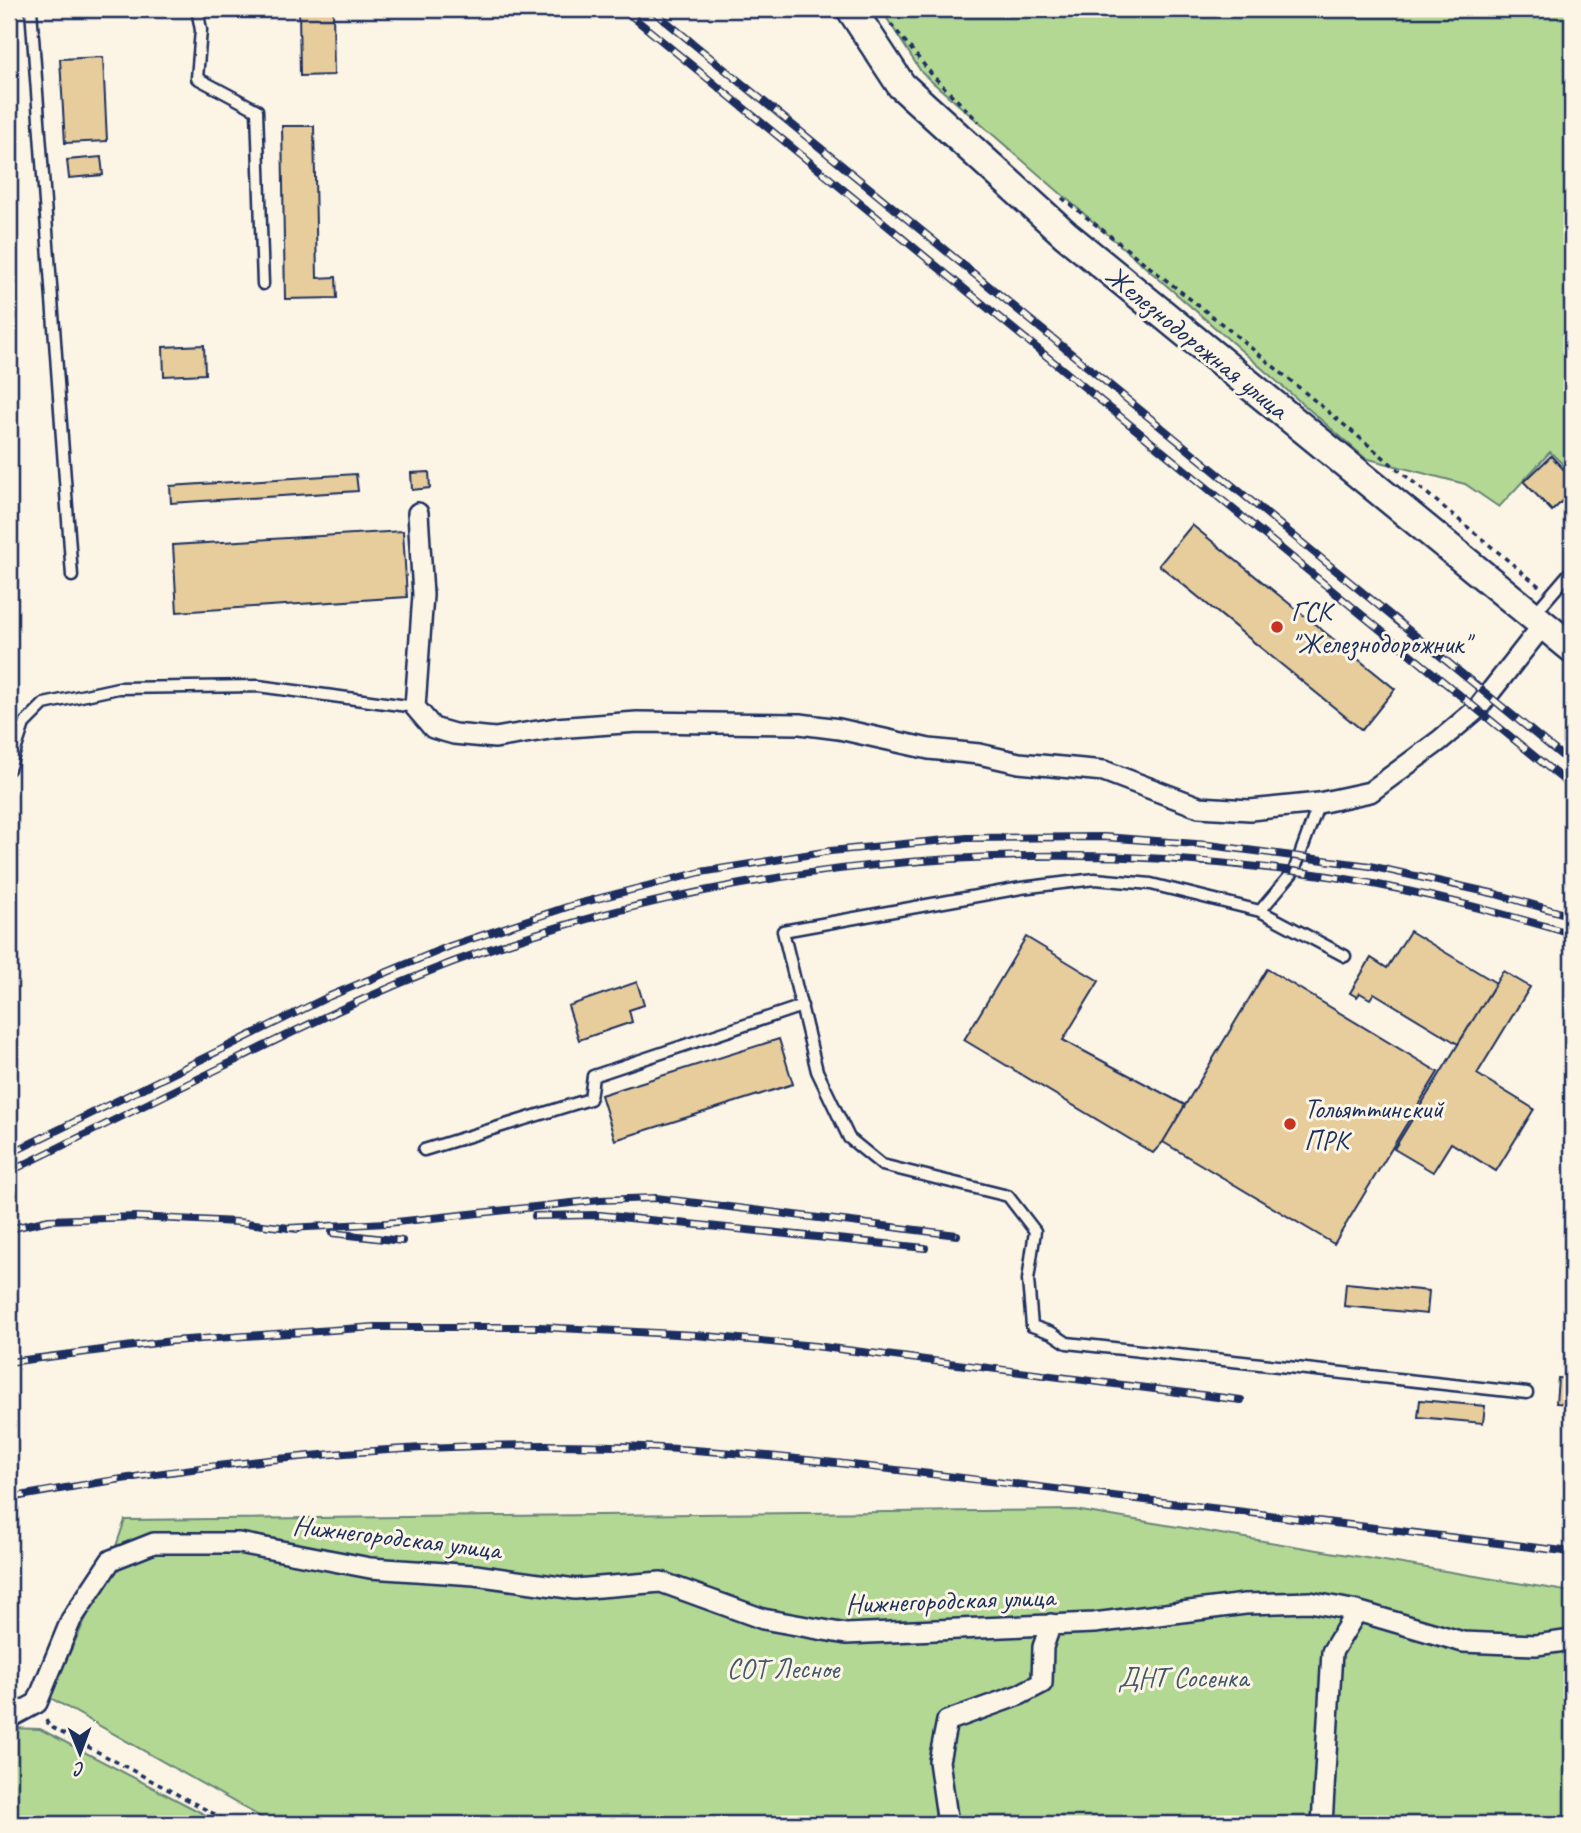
<svg xmlns="http://www.w3.org/2000/svg" width="1581" height="1833" font-family="Caveat,sans-serif">
<rect width="100%" height="100%" fill="#fcf5e5"/>
<filter id="ink" filterUnits="userSpaceOnUse"><feTurbulence type="fractalNoise" baseFrequency=".0143" numOctaves="2"/><feDisplacementMap in="SourceGraphic" scale="14" xChannelSelector="R" yChannelSelector="G"/><feConvolveMatrix kernelMatrix="1 2 1 2 8 2 1 2 1" color-interpolation-filters="sRGB"/></filter>
<g filter="url(#ink)">
<path fill="#b3d894" stroke="#678479" stroke-width="2" d="M881,9h691v464l-22,-21 -51,55 -34,-23 -100,-26 -443,-385z
M1075,1510l497,82v232h-1299l-224,-127 57,-122 19,-55z
M9,1728l31,1 183,95h-214z"/>
<path fill="#e7cd9c" stroke="#1b2f5e" stroke-width="2" d="M299,9h34l1,66 -34,1z
M103,57l4,84 -42,2 -5,-84z
M282,126h32l3,152 19,-1 1,21 -52,1z
M101,157l2,18 -34,3 -2,-18z
M204,345l1,29 -41,2 -1,-29z
M1551,456l21,22v14l-20,19 -28,-29z
M429,472l1,16 -18,2 -1,-17z
M356,474l2,17 -187,12 -1,-17z
M1192,525l203,164 -33,41 -203,-165z
M403,531l4,66 -230,15 -4,-67z
M1410,931l86,52 -38,61 -84,-51 -4,6 -10,-6 -3,4 -7,-4 21,-35 16,10z
M1026,937l73,44 -36,59 122,65 -22,37 -10,11 -189,-113z
M1267,969l171,103 -104,172 -171,-102z
M1503,971l27,16 -53,87 57,35 -38,62 -45,-28 -18,29 -39,-23z
M637,982l7,23 -15,5 3,12 -53,18 -11,-34z
M779,1039l14,45 -178,56 -14,-45z
M1346,1283l83,8 -2,23 -83,-8z
M1558,1378l14,1v25l-16,-1z
M1420,1400l65,6 -2,17 -65,-6z"/>
<g fill="none" stroke-linecap="round" stroke-linejoin="round">
<g stroke="#1b2f5e" stroke-width="15">
<path id="lane" d="M31,9l41,567
M197,9l4,21 -4,48 60,32 6,174
M1535,613l37,-43
M9,769l15,-45 20,-20 74,-16 140,-2 157,21
M1260,911l34,-40 25,-68
M1345,956l-85,-45 -109,-27 -56,-5 -74,9 -238,43 34,140 32,67 33,27 126,31 27,35 -7,49 4,46 20,7 15,10 460,50
M424,1150l166,-51 3,-23 209,-70"/>
</g>
<g stroke="#1b2f5e" stroke-width="24">
<path id="street" d="M418,513l5,82 -8,112 18,21 21,6 41,4 61,-10 81,-6 163,2 39,5 90,20 50,5 40,9 85,8 95,36 51,3 69,-7 51,-11 69,-51 38,-32 66,-84
M9,1716h4l24,-13 34,-83 40,-60 43,-17h85l131,25 105,7 100,14 86,-7 102,37 83,15 248,-11 151,-19 65,-2 47,9 106,31 73,3 36,-5
M948,1824l-9,-63 8,-40 72,-26 23,-12 1,-36 8,-23
M1322,1824l10,-172 25,-41"/>
</g>
<g stroke="#1b2f5e" stroke-width="33">
<path id="secondary" d="M851,9l50,76 165,150 506,413"/>
</g>
<path stroke="#1b2f5e" stroke-width="3.5" stroke-dasharray="5 5" stroke-linecap="butt" d="M891,24l42,52 46,46
M1062,198l165,130 312,258
M46,1720l3,6 184,98"/>
<use href="#lane" stroke="#fcf5e5" stroke-width="10"/>
<use href="#street" stroke="#fcf5e5" stroke-width="19"/>
<use href="#secondary" stroke="#fcf5e5" stroke-width="28"/>
<g stroke="#1b2f5e" stroke-width="8">
<path id="rail" d="M623,9l949,778
M651,9l921,755
M9,1154l321,-158 120,-50 123,-41 128,-33 129,-21 137,-13 137,-1 105,8 161,21 126,28 76,22
M9,1172c71,-35 142,-70 213,-105 76,-38 152,-75 231,-105 266,-98 559,-128 840,-91 95,12 188,36 279,63
M535,1216l65,-1 325,33
M288,1228l99,-5 212,-23 57,-2 301,37
M9,1229l40,-9 87,-3 101,5 61,7
M332,1233l70,8
M9,1362l163,-21 203,-14h165l155,8 120,11 426,54
M9,1498c215,-40 434,-61 652,-50 129,7 257,25 386,40 175,21 350,43 525,64"/>
</g>
<use href="#rail" stroke="#fcf5e5" stroke-width="5" stroke-dasharray="16" stroke-linecap="butt"/>
</g>
</g>
<g fill="#c8321e" stroke="#fcf5e5" stroke-width="2.5">
<circle cx="1277" cy="627" r="7"/>
<circle cx="1290" cy="1124" r="7"/>
</g>
<g text-anchor="middle" dominant-baseline="central" stroke-width="6" stroke-linejoin="round" paint-order="stroke">
<g font-size="28" fill="#1b2f5e" stroke="#fcf5e5">
<text transform="translate(1197 342) rotate(39)">Железнодорожная улица</text>
<text transform="translate(397 1537) rotate(7)">Нижнегородская улица</text>
<text transform="translate(950 1600) rotate(-2)">Нижнегородская улица</text>
</g>
<g font-size="28" fill="#1b2f5e" stroke="#fcf5e5" text-anchor="start">
<text x="1291" y="611">ГСК<tspan x="1291" dy="32">"Железнодорожник"</tspan></text>
<text x="1304" y="1108">Тольяттинский<tspan x="1304" dy="32">ПРК</tspan></text>
</g>
<g font-size="28" fill="#41596c" stroke="#fcf5e5">
<text x="783" y="1668">СОТ Лесное</text>
<text x="1183" y="1677">ДНТ Сосенка</text>
</g>
</g>
<rect width="1581" height="1833" fill="none" stroke="#fcf5e5" stroke-width="35"/>
<rect x="18" y="18" width="1546" height="1798" fill="none" stroke="#1b2f5e" stroke-width="2.5" filter="url(#ink)"/>
<g transform="translate(80 1753) rotate(179)" stroke="#fcf5e5" stroke-width="5" paint-order="stroke">
<path d="M0-5L12 26L0 18L-12 26Z" fill="#1b2f5e"/>
<text y="-10" font-size="19" font-weight="bold" text-anchor="middle" fill="#1b2f5e">С</text>
</g>
</svg>
